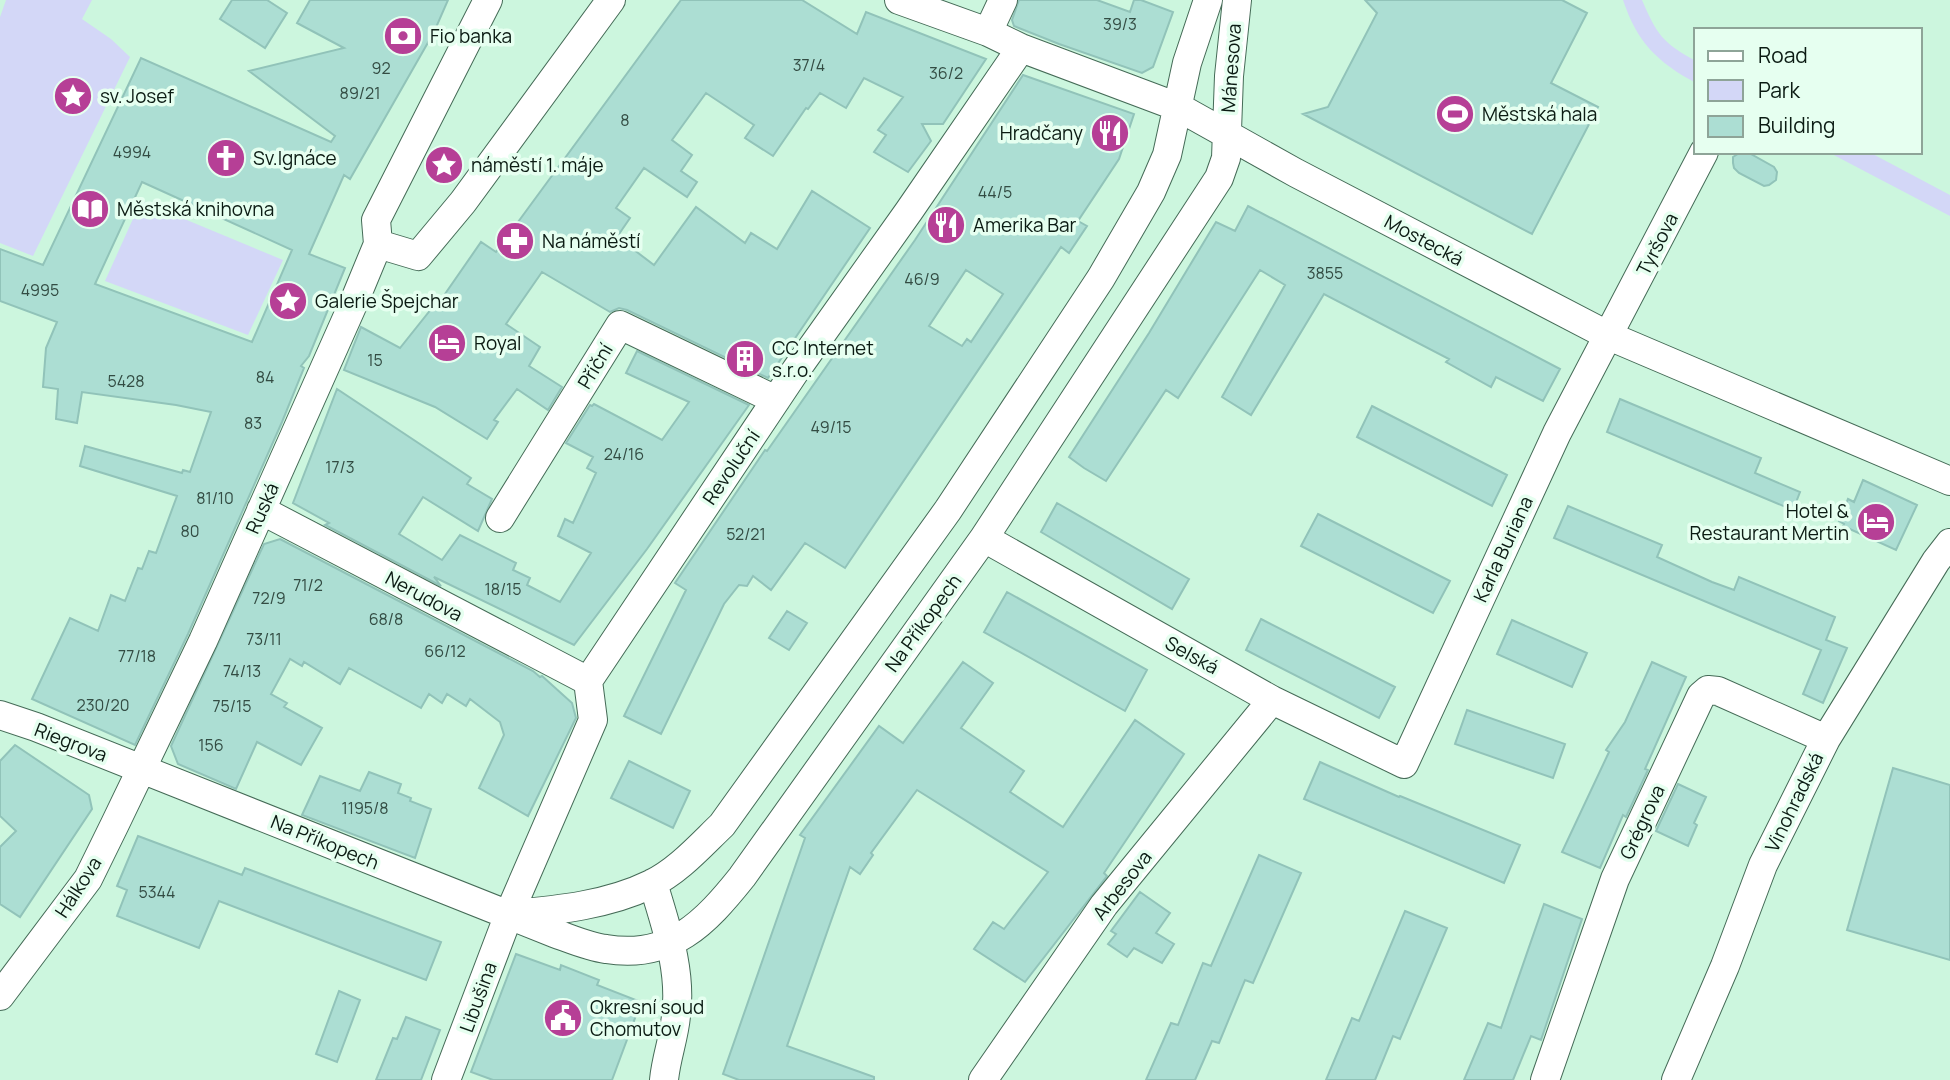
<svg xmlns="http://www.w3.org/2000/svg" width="1950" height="1080" font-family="Manrope,sans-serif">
<rect width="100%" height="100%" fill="#ccf6de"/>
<path fill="#d3d7f7" d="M6,0h86l-10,19 29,20 19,18 -97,199 -33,-13v-226z
M1623,0h19c15,35 21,43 54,61v22c-39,-21 -59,-41 -73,-83z
M1828,152h41l81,43v21z
M141,201l142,59 -35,75 -143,-54z"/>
<path fill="#acded3" stroke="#91c3b9" stroke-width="2" fill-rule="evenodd" d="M232,0h35l20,13 -22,35 -45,-29z
M310,0h138l-14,32 -84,147 -6,-4 -35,79 36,14 -36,88 -8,10 3,2 -22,54 -94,212 -53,111 -103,-46 38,-81 28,13 13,-36 14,6 13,-33 4,1 7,-18 7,2 21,-57 -97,-30 5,-20 97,27 1,-3 7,2 21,-60 -35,-7 -94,-13 -5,31 -21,-4 2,-30 -15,-2 3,-39 11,-26 -57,-21v-52l43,16 98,-207 190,84 4,-6 -86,-65 95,-23 -47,-25zM142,182l150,68 -40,92 -157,-58z
M681,0h121l55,34 9,-22 120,47 -43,65h-21l9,17 -23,31 -34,-20 12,-17 -8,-5 25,-33 -39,-19 -18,30 -26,-15 -12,16 -2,-1 -33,48 -28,-18 9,-13 -48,-32 -34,47 20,15 -11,16 16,11 -10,15 -43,-29 -28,40 14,10 -13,19 37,28 42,-58 49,36 6,-10 26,16 35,-58 58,37 -102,150 -141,-68 -8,-2 -9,4 -68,-40 -36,52 34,23 -11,19 33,21 -14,23 -31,-21 -23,31 4,2 -11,17 -52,-32 -91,-37 17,-43 39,21 36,-45 2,1 43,-62 15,10z
M1019,0h78l33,12 4,-12h7l32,12 -20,55 -11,6 -83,-29 -45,-18 -2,-6z
M1365,0h197l25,13 -36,70 47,24 -66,127 -229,-120 25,-7 49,-94z
M1023,75l111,39 -15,45 -41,62 9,5 -18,27 -8,-6 -216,321 -40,-25 -34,47 -18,-14 -6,10 -8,-1 -15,19 -63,130 -37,-18 62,-126 -11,-7 90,-133 2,1 148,-211zM966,270l37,24 -32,48 -4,-3 -5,7 -33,-20z
M1741,152l8,1 25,14 3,5 -1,8 -7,5 -5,1 -25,-13 -5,-5 -1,-5v-6z
M1248,206l312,163 -17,32 -47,-24 -5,10 -45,-25 3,-3 -125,-65 -73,121 -29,-18 63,-112 -25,-15 -82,128 -12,-8 -60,91 -22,-13 -15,-11 80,-124 67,-111 19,9z
M637,351l112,54 -102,144 -73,96 -140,-68 7,9 -116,-61 4,-2 -36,-20 44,-114 134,89 -4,6 25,15 -14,32 -55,-34 -24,37 43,26 18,-25 56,28 -3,7 17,8 -3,7 33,17 31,-49 -33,-17 7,-17 8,4 23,-50 -9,-5 6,-11 -27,-14 24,-38 2,1 2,-2 68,36 27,-38 -63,-29z
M1620,399l141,59 -6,15 45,19 -7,18 -186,-78z
M1372,406l135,69 -15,31 -135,-69z
M1863,480l54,25 -21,45 -53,-24 1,-2 -5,-3 9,-22 6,3z
M1057,503l132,76 -17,30 -131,-77z
M1568,506l94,39 -5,12 55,25 22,8 5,-13 96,40 -9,23 21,8 -24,55 -20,-9 18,-44 -267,-112z
M1318,514l132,67 -17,32 -132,-67z
M280,539l253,132 7,6 2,-1 30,27 4,15 -48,98 -49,-28 25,-53 -4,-13 -30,-23 -4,7 -19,-12 -5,9 -13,-9 -8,14 -72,-40 -9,16 -36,-22 -2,4 -12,-7 -19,35 16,9 -3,4 38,21 -21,37 -44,-23 -21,47 -58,-25 -7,-18 93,-202z
M1007,592l140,78 -22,41 -141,-79z
M787,611l20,12 -18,27 -20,-12z
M1261,619l134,68 -16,31 -133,-68z
M1512,620l75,33 -15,34 -75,-33z
M963,662l30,21 -32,45 63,43 -14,21 53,35 72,-107 49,34 -80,119 3,3 -82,106 -51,-33 19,-27 11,7 44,-57 -131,-82 -46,63 2,2 -13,19 -10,-7 -63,179 87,31v3h-135l-16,-6 82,-236 -5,-3 79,-109 24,17z
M1652,662l34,15 -41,92 3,1 -22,47 -3,-2 -23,53 -38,-16 47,-100 -3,-2 19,-28z
M1467,710l98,34 -12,34 -98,-34z
M15,745l74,50 3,14 -72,108 -20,-13v-57l16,-16 -16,-15v-55z
M629,761l61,30 -17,37 -62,-30z
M1320,762l79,35 1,-1 120,49 -16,38 -200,-84z
M1893,768l57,17v175l-103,-30z
M369,772l32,12 -3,9 13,5 -1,3 21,8 -16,49 -113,-43 18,-39 40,15z
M1678,784l28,13 -12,26 3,2 -9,21 -32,-15z
M138,836l104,39 3,-7 196,74 -15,38 -207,-79 -20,47 -82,-32 10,-26 -10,-4z
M1259,855l42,18 -48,110 -8,-3 -26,63 -7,-2 -17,39h-49l25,-57 7,2 25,-62 8,3z
M1140,892l30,21 -14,20 18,11 -12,19 -28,-15 -7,9 -19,-13 8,-10 -5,-3z
M1544,904l38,15 -41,121 -10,-4 -18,44h-49l24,-57 13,5z
M1405,911l42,17 -47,111 -7,-3 -18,44h-49l26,-62 7,3z
M516,954l44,16 1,-5 38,15 -2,5 44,17 -29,78h-119l-22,-8z
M339,991l21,9 -23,62 -21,-8z
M406,1017l34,13 -19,50h-45l17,-42 4,1z"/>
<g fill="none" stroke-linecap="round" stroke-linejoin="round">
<g stroke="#456b57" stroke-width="30">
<path id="minor" d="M488,0l-112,220 2,24 40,12 45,-54 148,-202
M899,0l89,32 33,16 157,59 118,66 313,163 341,145
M988,32l15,-32
M261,510l327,171
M500,518l120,-193 156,75
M984,538l288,162 132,64 153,-331 147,-281
M0,715l36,12 518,206c17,6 35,14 52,16 65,11 100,-27 136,-72l242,-339 235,-360 7,-20 3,-82 8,-76
M653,883c13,44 29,87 23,133 -2,22 -10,42 -12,64
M512,914c47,-4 96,-9 139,-30 27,-13 49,-38 71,-59l226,-315 153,-232 50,-86 16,-37 20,-92 21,-63
M0,996l88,-117 27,-55 88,-183 151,-339 24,-58
M446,1080l63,-166 84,-194 -5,-39 208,-311 113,-159 112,-163
M983,1080l121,-175 168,-205
M1545,1080l70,-201 86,-183 7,-6 10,1 108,48
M1676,1080l49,-114 38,-101 63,-126 110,-178 14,-18"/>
</g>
<use href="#minor" stroke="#fff" stroke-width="28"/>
</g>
<defs>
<g id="bank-disc" transform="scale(2.0125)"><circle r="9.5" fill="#b63f96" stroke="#e6fff0"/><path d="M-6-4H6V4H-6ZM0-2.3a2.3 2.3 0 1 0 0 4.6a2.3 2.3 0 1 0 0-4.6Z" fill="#fff"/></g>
<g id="sight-disc" transform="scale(2.0125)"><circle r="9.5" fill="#b63f96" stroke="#e6fff0"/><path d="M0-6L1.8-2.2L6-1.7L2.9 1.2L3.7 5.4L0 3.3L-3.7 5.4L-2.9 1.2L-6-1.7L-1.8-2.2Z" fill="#fff"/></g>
<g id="stadium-disc" transform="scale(2.0125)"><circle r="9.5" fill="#b63f96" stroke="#e6fff0"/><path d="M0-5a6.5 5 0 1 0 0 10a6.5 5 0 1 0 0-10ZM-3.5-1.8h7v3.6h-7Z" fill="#fff"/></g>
<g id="restaurant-disc" transform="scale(2.0125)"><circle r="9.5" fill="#b63f96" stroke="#e6fff0"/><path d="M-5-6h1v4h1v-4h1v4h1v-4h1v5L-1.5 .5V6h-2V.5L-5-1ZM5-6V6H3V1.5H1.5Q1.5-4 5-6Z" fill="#fff"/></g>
<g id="church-disc" transform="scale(2.0125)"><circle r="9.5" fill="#b63f96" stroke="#e6fff0"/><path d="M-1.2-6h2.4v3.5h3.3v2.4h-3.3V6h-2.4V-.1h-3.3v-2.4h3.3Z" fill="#fff"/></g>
<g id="library-disc" transform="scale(2.0125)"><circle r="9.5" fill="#b63f96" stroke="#e6fff0"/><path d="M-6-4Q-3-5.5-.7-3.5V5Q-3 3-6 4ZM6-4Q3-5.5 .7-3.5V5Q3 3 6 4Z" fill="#fff"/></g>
<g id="pharmacy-disc" transform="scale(2.0125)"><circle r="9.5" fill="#b63f96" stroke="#e6fff0"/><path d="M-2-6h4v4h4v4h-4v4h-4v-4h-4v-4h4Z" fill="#fff"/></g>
<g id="hotel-disc" transform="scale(2.0125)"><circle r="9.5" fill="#b63f96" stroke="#e6fff0"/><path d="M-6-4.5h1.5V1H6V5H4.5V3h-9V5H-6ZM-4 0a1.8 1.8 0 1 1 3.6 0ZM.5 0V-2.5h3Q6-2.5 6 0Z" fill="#fff"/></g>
<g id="building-disc" transform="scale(2.0125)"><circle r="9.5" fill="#b63f96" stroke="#e6fff0"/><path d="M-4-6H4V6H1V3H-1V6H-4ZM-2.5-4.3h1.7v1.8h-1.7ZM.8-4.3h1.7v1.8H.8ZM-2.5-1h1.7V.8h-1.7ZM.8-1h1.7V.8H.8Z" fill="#fff"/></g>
<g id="civic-disc" transform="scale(2.0125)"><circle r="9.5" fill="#b63f96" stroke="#e6fff0"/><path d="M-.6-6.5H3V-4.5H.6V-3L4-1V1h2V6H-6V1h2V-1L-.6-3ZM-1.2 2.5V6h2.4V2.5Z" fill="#fff"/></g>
</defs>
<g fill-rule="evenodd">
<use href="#bank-disc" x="403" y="36"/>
<use href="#sight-disc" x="73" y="96"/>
<use href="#stadium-disc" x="1455" y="114"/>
<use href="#restaurant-disc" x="1110" y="133"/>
<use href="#church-disc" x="226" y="158"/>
<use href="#sight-disc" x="444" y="165"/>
<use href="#library-disc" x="90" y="209"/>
<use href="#restaurant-disc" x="946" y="225"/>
<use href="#pharmacy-disc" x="515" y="241"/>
<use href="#sight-disc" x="288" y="301"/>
<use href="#hotel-disc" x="447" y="343"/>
<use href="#building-disc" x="745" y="359"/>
<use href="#hotel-disc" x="1876" y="522"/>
<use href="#civic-disc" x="563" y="1018"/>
</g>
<g text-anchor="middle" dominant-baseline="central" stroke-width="7" stroke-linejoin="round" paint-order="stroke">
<g font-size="16" fill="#334c43">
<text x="1120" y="24">39/3</text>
<text x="809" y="65">37/4</text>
<text x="381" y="68">92</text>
<text x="946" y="73">36/2</text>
<text x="360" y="93">89/21</text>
<text x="625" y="120">8</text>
<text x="132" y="152">4994</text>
<text x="995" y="192">44/5</text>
<text x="1325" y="273">3855</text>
<text x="922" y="279">46/9</text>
<text x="40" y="290">4995</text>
<text x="375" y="360">15</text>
<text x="265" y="377">84</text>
<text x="126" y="381">5428</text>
<text x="253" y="423">83</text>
<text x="831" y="427">49/15</text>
<text x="624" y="454">24/16</text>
<text x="340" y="467">17/3</text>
<text x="215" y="498">81/10</text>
<text x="190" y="531">80</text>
<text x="746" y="534">52/21</text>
<text x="308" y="585">71/2</text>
<text x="503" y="589">18/15</text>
<text x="269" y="598">72/9</text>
<text x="386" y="619">68/8</text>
<text x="264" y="639">73/11</text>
<text x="445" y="651">66/12</text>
<text x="137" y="656">77/18</text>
<text x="242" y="671">74/13</text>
<text x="103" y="705">230/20</text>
<text x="232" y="706">75/15</text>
<text x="211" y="745">156</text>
<text x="365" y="808">1195/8</text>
<text x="157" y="892">5344</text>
</g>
<g font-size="19" fill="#0b1b13" stroke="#e6fff0" text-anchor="start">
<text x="430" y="36">Fio banka</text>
<text x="100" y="96">sv. Josef</text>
<text x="1482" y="114">Městská hala</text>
<text x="1083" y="133" text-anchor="end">Hradčany</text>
<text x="253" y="158">Sv.Ignáce</text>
<text x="471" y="165">náměstí 1. máje</text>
<text x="117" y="209">Městská knihovna</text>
<text x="973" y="225">Amerika Bar</text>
<text x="542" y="241">Na náměstí</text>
<text x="315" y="301">Galerie Špejchar</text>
<text x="474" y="343">Royal</text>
<text x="772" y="348">CC Internet<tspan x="772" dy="22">s.r.o.</tspan></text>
<text x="1849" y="511" text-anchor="end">Hotel &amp;<tspan x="1849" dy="22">Restaurant Mertin</tspan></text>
<text x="590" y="1007">Okresní soud<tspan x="590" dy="22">Chomutov</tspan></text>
</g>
<g font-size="19" fill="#0b1b13" stroke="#e6fff0">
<text transform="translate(1231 68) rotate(-86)">Mánesova</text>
<text transform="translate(1424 240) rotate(28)">Mostecká</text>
<text transform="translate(1657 244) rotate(-63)">Tyršova</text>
<text transform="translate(595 366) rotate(-59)">Příční</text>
<text transform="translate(731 467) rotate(-56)">Revoluční</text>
<text transform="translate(262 508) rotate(-66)">Ruská</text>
<text transform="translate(1503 549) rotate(-65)">Karla Buriana</text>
<text transform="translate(424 596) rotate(28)">Nerudova</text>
<text transform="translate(923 623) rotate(-54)">Na Příkopech</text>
<text transform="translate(1192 655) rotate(29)">Selská</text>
<text transform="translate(71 742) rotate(21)">Riegrova</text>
<text transform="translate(1794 802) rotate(-64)">Vinohradská</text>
<text transform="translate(1642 822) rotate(-65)">Grégrova</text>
<text transform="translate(325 842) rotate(22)">Na Příkopech</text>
<text transform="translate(1122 885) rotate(-52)">Arbesova</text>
<text transform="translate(78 887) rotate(-57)">Hálkova</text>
<text transform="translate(478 997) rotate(-70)">Libušina</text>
</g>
</g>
<rect x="1694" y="28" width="228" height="126" fill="#e6fff0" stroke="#8ea498" stroke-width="2"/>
<rect x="1708" y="51" width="35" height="10" fill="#ffffff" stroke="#8ea498" stroke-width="2"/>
<text x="1758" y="63" font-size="21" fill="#0b1b13">Road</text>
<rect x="1708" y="80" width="35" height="21" fill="#d3d7f7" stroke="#8ea498" stroke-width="2"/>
<text x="1758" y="98" font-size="21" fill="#0b1b13">Park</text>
<rect x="1708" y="116" width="35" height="21" fill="#acded3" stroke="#8ea498" stroke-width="2"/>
<text x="1758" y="133" font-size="21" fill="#0b1b13">Building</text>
</svg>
